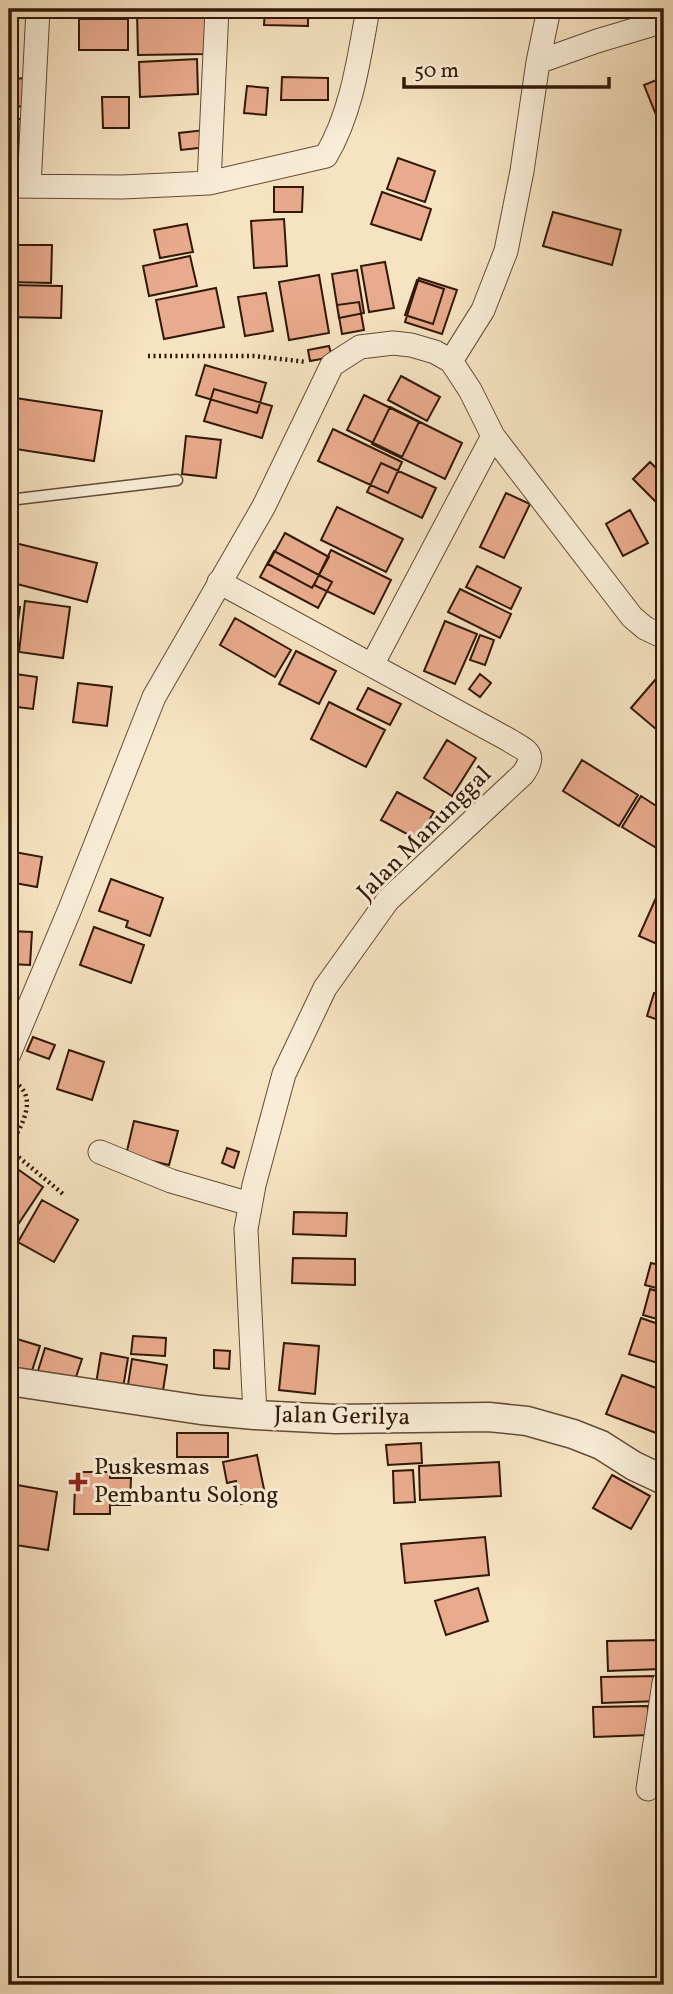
<svg xmlns="http://www.w3.org/2000/svg" width="673" height="1994" font-family="Vollkorn,serif">
<rect width="100%" height="100%" fill="#f6e3c1"/>
<filter id="stains"><feTurbulence type="fractalNoise" baseFrequency=".00286" numOctaves="4"/><feColorMatrix values="0 0 0 0 .2 0 0 0 0 .09 0 0 0 0 .02 0 0 0 .5 -.17"/></filter>
<radialGradient id="worn" r=".72"><stop offset=".6" stop-color="#630" stop-opacity="0"/><stop offset="1" stop-color="#630" stop-opacity=".3"/></radialGradient>
<path fill="#e9ab8d" stroke="#321808" stroke-width="2" d="M265,9h43v17l-44,-1z
M205,11l1,43 -68,1 -1,-43z
M79,19h49v31h-49z
M197,59l1,35 -58,3 -1,-35z
M282,77l46,1v22h-47z
M664,77v55h-1l-19,-47z
M30,78l1,28 -22,1v-28z
M247,86l21,2 -2,27 -22,-2z
M102,97h27v31h-26z
M9,119h14v64h-14z
M205,130l2,17 -26,3 -2,-17z
M398,158l37,13 -10,31 -38,-13z
M274,187h29l-1,25h-28z
M382,192l49,17 -10,31 -50,-16z
M553,212l68,18 -9,35 -69,-19z
M284,219l3,47 -33,2 -3,-47z
M187,224l6,28 -33,6 -6,-28z
M9,245h43l-1,38 -42,-1z
M190,256l7,30 -48,10 -6,-30z
M385,262l9,46 -25,4 -8,-46z
M357,270l7,43 -25,5 -7,-44z
M319,275l10,58 -40,7 -10,-58z
M419,278l38,12 -15,44 -37,-12z
M417,280l27,9 -11,35 -28,-9z
M9,285l53,1 -1,32 -52,-1z
M216,288l8,39 -60,12 -8,-39z
M266,293l7,38 -28,5 -7,-39z
M359,302l5,28 -22,4 -5,-29z
M329,346l3,11 -22,4 -2,-11z
M205,365l61,18 -9,30 -61,-18z
M401,376l39,21 -13,24 -39,-21z
M214,389l58,17 -10,32 -58,-17z
M364,395l55,27 -17,35 -55,-27z
M9,397l93,14 -8,50 -85,-13z
M390,407l72,36 -17,36 -73,-35z
M333,429l69,33 -14,31 -70,-32z
M186,436l35,4 -5,38 -34,-4z
M650,462l14,14v24l-5,5 -26,-26z
M381,463l55,25 -14,30 -55,-26z
M506,493l24,11 -26,54 -24,-11z
M337,507l66,32 -17,33 -65,-32z
M630,510l18,33 -25,13 -17,-32z
M285,533l44,24 -17,31 -44,-24z
M15,543l82,20 -10,39 -78,-20v-14z
M331,550l60,30 -17,34 -60,-29z
M274,551l58,31 -14,26 -58,-31z
M477,566l44,22 -10,21 -45,-22z
M460,589l51,25 -11,24 -52,-26z
M25,601l45,6 -7,51 -44,-6z
M9,605l11,2 -7,49h-4z
M235,618l56,32 -16,27 -55,-32z
M445,621l32,13 -22,50 -31,-13z
M480,635l14,5 -9,25 -15,-5z
M296,651l40,20 -17,33 -40,-20z
M9,673l28,4 -4,32 -24,-3z
M661,673l3,3 -1,59 -32,-27z
M480,674l11,9 -11,14 -11,-8z
M78,683l34,4 -5,39 -34,-4z
M368,688l33,16 -11,21 -33,-16z
M329,702l56,28 -19,37 -55,-28z
M447,740l29,18 -24,38 -28,-18z
M582,760l56,35 -19,31 -56,-35z
M397,792l37,20 -16,28 -37,-20z
M641,796l23,15 -1,41 -41,-25z
M9,851l33,6 -5,30 -28,-5z
M111,879l52,19 -13,38 -24,-9 2,-6 -29,-10z
M663,882h1v65l-25,-11z
M94,927l50,18 -13,38 -51,-18z
M9,931l23,1 -2,33 -21,-1z
M664,955v29l-8,-3z
M654,993l10,3v26l-17,-6z
M33,1037l22,8 -6,14 -22,-8z
M69,1050l35,12 -12,38 -35,-11z
M134,1121l44,10 -9,34 -43,-10z
M664,1124v28l-6,-1z
M227,1148l12,4 -5,16 -12,-5z
M9,1163l34,24 -26,39 -8,-6z
M42,1200l36,20 -24,42 -36,-20z
M294,1212l53,1 -1,23 -53,-2z
M293,1258l62,1v26l-63,-2z
M651,1263l13,3v24l-19,-5z
M650,1289l14,4v28l-21,-6z
M641,1318l23,8v39l-35,-11z
M9,1329l7,2 -7,21z
M133,1336l33,2 -1,18 -34,-2z
M17,1339l23,7 -11,34 -20,-6v-9z
M284,1343l35,3 -4,48 -36,-4z
M45,1348l37,11 -9,27 -36,-12z
M214,1350l16,1 -1,18 -15,-1z
M101,1353l27,5 -6,36 -27,-4z
M132,1359l35,6 -5,32 -35,-6z
M622,1375l42,16v45l-58,-22z
M177,1433h51v24h-51z
M421,1443l1,20 -34,2 -2,-20z
M257,1455l9,44 -25,5 -5,-23 -9,2 -4,-21z
M499,1462l2,34 -81,4 -1,-34z
M413,1470l2,32 -21,1 -1,-32z
M80,1472h30v6h21l-1,27h-20v9h-36l1,-29h5z
M612,1475l38,21 -19,33 -38,-21z
M17,1485l40,7 -9,58 -39,-6z
M485,1537l4,38 -84,8 -4,-39z
M478,1588l10,33 -42,14 -11,-34z
M660,1640l1,29 -53,2 -1,-30z
M658,1676l1,25 -57,2 -1,-26z
M648,1706l1,29 -55,2 -1,-30z"/>
<g fill="none" stroke-linecap="round" stroke-linejoin="round">
<g stroke="#634b36" stroke-width="13">
<path id="service" d="M9,500l168,-20"/>
</g>
<g stroke="#634b36" stroke-width="25">
<path id="minor" d="M538,62l59,-21 67,-20
M209,183l8,-174
M9,186l113,1 87,-4 117,-27c26,-44 33,-98 42,-147
M29,186l9,-177
M451,361l32,-51 23,-59 16,-80 16,-109 11,-53
M219,582l290,158c17,11 29,13 14,34l-135,126 -63,88 -41,86 -30,111 -8,44 9,186
M372,665l121,-229
M9,1054l61,-145 84,-212 110,-191 68,-141 28,-18 33,-4 18,2 24,7 16,9 19,29 23,46 139,181 13,11 19,9
M100,1152l71,29 79,23
M648,1789l16,-106"/>
</g>
<g stroke="#634b36" stroke-width="31">
<path id="tertiary" d="M9,1381l192,29 54,5 80,4 154,-2 38,4 46,13 28,11 33,21 30,14"/>
</g>
<path stroke="#321808" stroke-width="4.5" stroke-dasharray="2 3.5" stroke-linecap="butt" d="M148,356h106l53,6
M10,1079c32,17 11,46 -1,70l54,45"/>
<use href="#service" stroke="#f9edd7" stroke-width="10"/>
<use href="#minor" stroke="#f9edd7" stroke-width="23"/>
<use href="#tertiary" stroke="#f9edd7" stroke-width="28"/>
</g>
<path fill="#8f2418" stroke="#f9edd7" stroke-width="2.5" d="M74.5 1471.5h7v7h7v7h-7v7h-7v-7h-7v-7h7z"/>
<g text-anchor="middle" dominant-baseline="central" stroke-width="6" stroke-linejoin="round" paint-order="stroke">
<g font-size="24" fill="#321808" stroke="#f9edd7">
<text transform="translate(425 834) rotate(-45)">Jalan Manunggal</text>
<text transform="translate(342 1417) rotate(1)">Jalan Gerilya</text>
</g>
<g font-size="24" fill="#321808" stroke="#f9edd7" text-anchor="start">
<text x="94" y="1468">Puskesmas<tspan x="94" dy="28">Pembantu Solong</tspan></text>
</g>
</g>
<rect width="673" height="1994" fill="none" stroke="#f6e3c1" stroke-width="35"/>
<rect x="10" y="10" width="652" height="1973" fill="none" stroke="#321808" stroke-width="3.5"/>
<rect x="18" y="18" width="638" height="1959" fill="none" stroke="#321808" stroke-width="2"/>
<path d="M404 77v10h205v-10" fill="none" stroke="#321808" stroke-width="3.5"/>
<text x="414" y="77" font-size="21" fill="#321808" stroke="#f9edd7" stroke-width="5" paint-order="stroke">50 m</text>
<rect width="100%" height="100%" filter="url(#stains)"/>
<rect width="100%" height="100%" fill="url(#worn)"/>
</svg>
